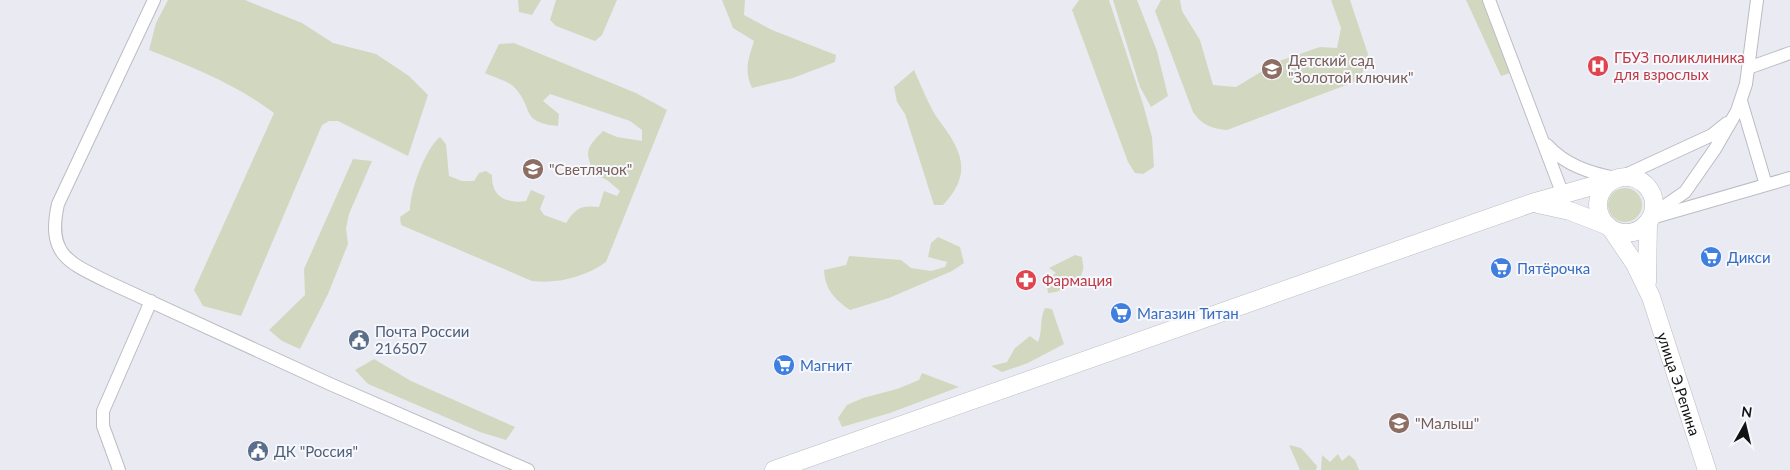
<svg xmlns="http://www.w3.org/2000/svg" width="1790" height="470" font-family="Lato,sans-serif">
<rect width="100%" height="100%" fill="#eaebf2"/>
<path fill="#d1d8bf" d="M168,0h77l57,23 31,20 43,11 33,22 19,19 -20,61 -70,-35h-9l-7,4 -81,191 -38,-10 -9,-16 80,-177c-37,-28 -81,-46 -125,-63l7,-27z
M518,0h23l-9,15 -13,-3z
M556,0h61l-15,35 -7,6 -39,-15 -6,-6z
M722,0h23l-1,15 28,15 64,25 -1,7 -42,16 -41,10c-8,-18 -4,-28 2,-47l-21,-13z
M1079,0h30l34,104 9,33 2,30 -11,7 -8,-1 -7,-11 -56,-152z
M1113,0h24l20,51 11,45 -17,11 -11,-20z
M1161,0h19l2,11 18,29 13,45 23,2 43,-26 41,-14 17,1 4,-20 -10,-28h19l18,54 -3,14 -8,13 -130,49c-15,-1 -25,-5 -34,-18l-38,-101z
M1466,0h16l28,73 -9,3z
M514,43l122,50 31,17 -61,152c-21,15 -48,22 -74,19l-131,-56 -1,-8 10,-7c0,-19 15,-61 30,-73l6,7 3,32 13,5h12l5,-8 7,-2 6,4c-1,22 15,29 34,26l5,-11 14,6 -5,13 4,6 22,8c10,-15 14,-18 33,-16l5,-16 13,5 3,-5 -13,-11 -13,-6c-9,-23 -9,-25 9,-43l14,6 25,4v-11l-12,-9 -80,-27 -7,7 16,13 -1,12c-39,-4 -23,-17 -44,-39 -6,-6 -21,-10 -29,-14l14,-29z
M914,70c6,13 16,38 24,49 23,30 36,54 5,86h-9l-29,-91 -8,-12 -3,-15z
M353,159l19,2 -23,53 -3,14 2,16 -20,50 -28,55 -18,-8 -13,-11 36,-35 -1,-26z
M1608 205a17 17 0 1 1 34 0a17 17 0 1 1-34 0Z
M938,237l22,10 4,16 -12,8 -63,27 -39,12c-16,-11 -25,-21 -26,-40l22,-5 3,-9 52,4 10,8 20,3 14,-4 2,-5 -19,-5 3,-14z
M1075,255l7,2c0,4 2,9 1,12 -1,14 -24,24 -35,24l-2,-14 10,-6 -7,-5z
M1045,308l7,1 12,35 -36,19 -26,9 -11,-6 16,-4 8,-14 15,-12 8,6c5,-12 1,-22 7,-34z
M374,359l37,22 104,46 -9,13 -26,-8 -112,-48 -13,-14z
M922,373l37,14 -69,26 -48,14 -4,-9 9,-13 16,-7 34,-9 22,-9z
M1289,445l12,3 16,18 -1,4h-16z
M1338,454l4,7 7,-6 6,5 4,10h-38l1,-15 8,7z"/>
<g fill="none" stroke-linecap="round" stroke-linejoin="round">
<g stroke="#bbbcc3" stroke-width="14">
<path id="street" d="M154,0l-96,204c-11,50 9,58 50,78l222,102 198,86
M1489,0l74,195
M1748,68l42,-15
M1741,101l25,84
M1547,145c18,20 43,28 69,33
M1621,177l91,-42 15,-12
M1653,214l32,-22 30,-43 22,-38 9,-27 11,-84
M1655,217l135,-39
M119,470l-16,-44v-15l48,-110"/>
</g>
<g stroke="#bbbcc3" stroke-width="19">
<g id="secondary">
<circle cx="1626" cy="205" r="28"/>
<path d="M1538,204l32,7 36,14"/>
<path id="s1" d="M1612,230l23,34 16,33 56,173"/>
<path d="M1647,282l1,-60"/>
<path d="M774,470l758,-267 78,-22"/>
</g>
</g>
<use href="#street" stroke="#fff" stroke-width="12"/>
<use href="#secondary" stroke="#fff" stroke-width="18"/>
</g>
<defs>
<g id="hospital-disc" transform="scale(1.125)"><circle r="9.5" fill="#e0444e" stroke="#f7f8fe"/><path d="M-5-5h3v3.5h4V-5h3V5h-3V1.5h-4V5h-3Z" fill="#fff"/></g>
<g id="school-disc" transform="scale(1.125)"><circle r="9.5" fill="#8d6e63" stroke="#f7f8fe"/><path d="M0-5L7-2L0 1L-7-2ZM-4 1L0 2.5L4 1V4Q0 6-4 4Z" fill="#fff"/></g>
<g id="supermarket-disc" transform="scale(1.125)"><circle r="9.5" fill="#3f7fe0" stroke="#f7f8fe"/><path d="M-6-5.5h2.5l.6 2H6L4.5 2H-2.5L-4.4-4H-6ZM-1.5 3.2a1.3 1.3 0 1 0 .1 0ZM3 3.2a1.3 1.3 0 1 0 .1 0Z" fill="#fff"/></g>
<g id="pharmacy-disc" transform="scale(1.125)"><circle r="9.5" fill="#e0444e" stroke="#f7f8fe"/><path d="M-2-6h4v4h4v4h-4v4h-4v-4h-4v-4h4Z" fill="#fff"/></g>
<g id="civic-disc" transform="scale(1.125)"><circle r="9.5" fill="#5c6f8a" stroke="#f7f8fe"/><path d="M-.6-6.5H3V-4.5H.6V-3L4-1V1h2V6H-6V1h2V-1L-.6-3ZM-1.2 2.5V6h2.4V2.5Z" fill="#fff"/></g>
</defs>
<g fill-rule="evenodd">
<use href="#hospital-disc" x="1598" y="66"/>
<use href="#school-disc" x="1272" y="69"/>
<use href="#school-disc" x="533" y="169"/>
<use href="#supermarket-disc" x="1711" y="257"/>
<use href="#supermarket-disc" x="1501" y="268"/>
<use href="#pharmacy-disc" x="1026" y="280"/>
<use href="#supermarket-disc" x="1121" y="313"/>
<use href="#civic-disc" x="359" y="340"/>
<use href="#supermarket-disc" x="784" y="365"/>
<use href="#school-disc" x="1399" y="423"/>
<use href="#civic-disc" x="258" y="451"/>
</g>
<g text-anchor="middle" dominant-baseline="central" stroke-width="4" stroke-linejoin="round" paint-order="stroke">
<g font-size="15" fill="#be3a42" stroke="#f7f8fe" text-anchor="start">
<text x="1614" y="57">ГБУЗ поликлиника<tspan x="1614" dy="17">для взрослых</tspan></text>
<text x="1042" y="280">Фармация</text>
</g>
<g font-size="15" fill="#785e54" stroke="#f7f8fe" text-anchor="start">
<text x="1288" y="60">Детский сад<tspan x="1288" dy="17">"Золотой ключик"</tspan></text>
<text x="549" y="169">"Светлячок"</text>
<text x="1415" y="423">"Малыш"</text>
</g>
<g font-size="15" fill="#366cbe" stroke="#f7f8fe" text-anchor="start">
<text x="1727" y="257">Дикси</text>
<text x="1517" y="268">Пятёрочка</text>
<text x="1137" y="313">Магазин Титан</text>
<text x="800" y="365">Магнит</text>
</g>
<g font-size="15" fill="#4e5e75" stroke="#f7f8fe" text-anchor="start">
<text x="375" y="331">Почта России<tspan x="375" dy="17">216507</tspan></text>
<text x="274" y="451">ДК "Россия"</text>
</g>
<g font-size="15" fill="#111214" stroke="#f7f8fe">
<text stroke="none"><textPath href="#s1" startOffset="169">улица Э.Репина</textPath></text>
</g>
</g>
<g transform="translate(1745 425) rotate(8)" stroke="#f7f8fe" stroke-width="4" paint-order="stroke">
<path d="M0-4L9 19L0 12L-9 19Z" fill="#111214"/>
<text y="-8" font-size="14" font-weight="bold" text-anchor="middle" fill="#111214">N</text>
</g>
</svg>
